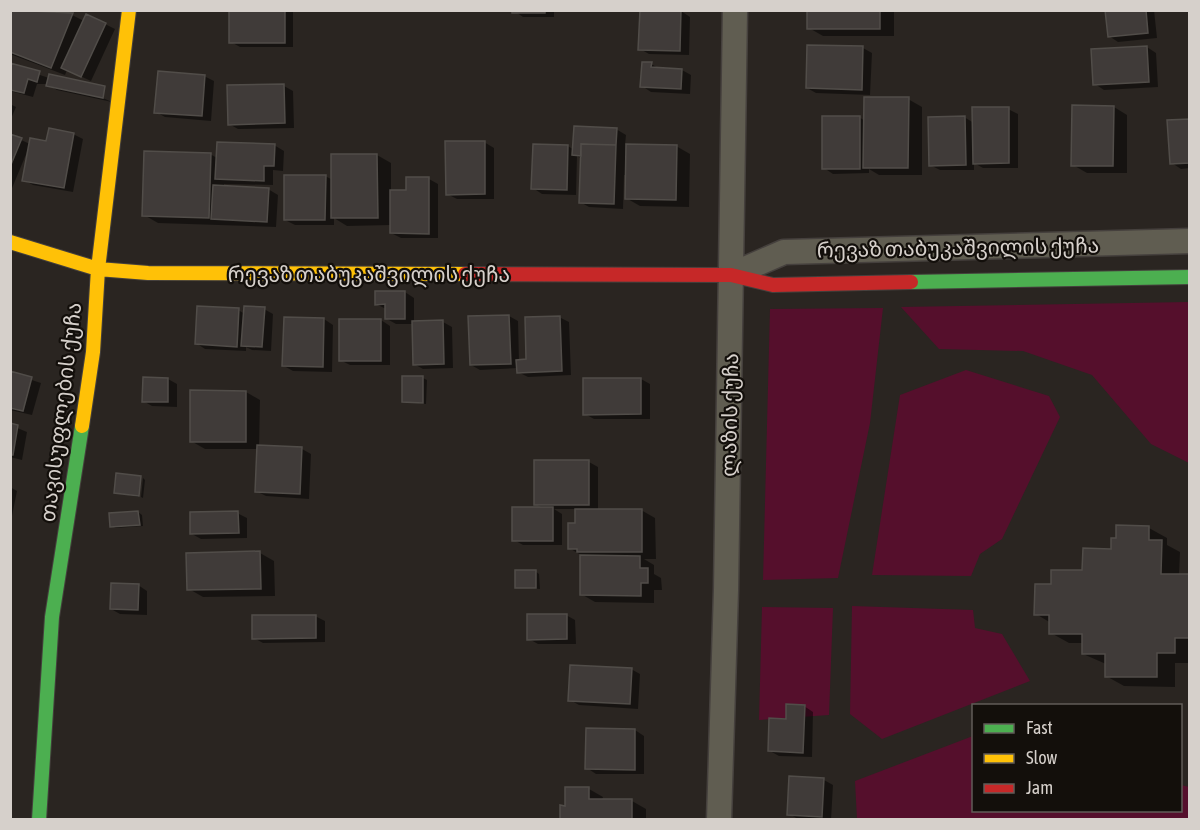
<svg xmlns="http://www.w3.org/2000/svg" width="1200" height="830" font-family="'Asap Condensed','Noto Sans Georgian',sans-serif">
<rect width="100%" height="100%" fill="#2a2521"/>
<path fill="#550f2c" d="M1189,302v161l-38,-19 -59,-69 -69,-24 -84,-2 -38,-42z
M883,308l-13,115 -32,155 -75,2 7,-271z
M966,370l83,26 11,21 -58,122 -22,15 -9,22 -99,-1 28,-180z
M852,606l121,4 2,18 27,6 28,47 -148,58 -32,-25z
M762,607l71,1 -4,107 -70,5z
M973,736l1,74h206l1,-25 8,2v32h-332l-2,-38z"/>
<path fill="#0007" d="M10,10h52l22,11 21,3 10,5 -24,52 -24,-11 -2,5 -55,-21z
M231,10l62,1v36h-53l-9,-5z
M513,10h41v7h-31z
M809,10h85v26h-71l-14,-8z
M1107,10h47l3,28 -39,4 -9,-6z
M681,11l9,6 -1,38 -40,-1 -9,-5z
M1147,47l9,6 2,34 -54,3 -9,-6z
M863,48l9,5 -2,42 -54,-2 -9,-5z
M651,64l9,5 22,1 9,5 -1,19 -39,-2 -9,-6z
M10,65l39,13 1,-3 62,27 -55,-12 -10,-6h-10l-4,13 -23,-6z
M204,76l10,5 -3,40 -46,-4 -9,-5z
M284,86l9,5 1,37 -56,1 -9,-5z
M908,99l14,8v68h-43l-10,-6v4l-36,1 -9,-6 35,-51 6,4z
M10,104l6,3 -6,14z
M1114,107l13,8v58h-40l-14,-8z
M1008,109l10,5v54h-35l-9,-5v7h-34l-10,-5 34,-48 10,6z
M1190,120v48l-9,1 -9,-6z
M616,129l10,6 -1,10 51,1 14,8 -1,53 -49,-1 -14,-8 1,-23h-3l-1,34 -34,-2 -9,-5 2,-43 -5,-3 -1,39 -34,-1 -9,-6 1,-42h34l6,4z
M73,134l10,5 -10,53 -40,-7 -9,-5 3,-28 -17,41v-58l20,9z
M484,142l10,6v51h-37l-10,-5z
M274,145l10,6 -1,20 -10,-1v15l-49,-1v3l44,2 10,6 -2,32 -118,-4 -14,-8 66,-61 7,4z
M377,155l14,8v28h16v-12h22l9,5v54h-37l-10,-5v-8l-44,1 -13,-8v7h-39l-10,-5 40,-44 8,4z
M405,292l9,6v24h29l9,5 1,41 -30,1 -9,-5 -1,-40h-17l-9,-5 -1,-10 -10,-5z
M264,309l9,5 -2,37 -19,-1 -6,-3v4l-41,-2 -9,-6 42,-33 7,4z
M509,316l9,5 1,40 9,-1 31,-43 10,5 2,53 -43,2 -10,-5v-4l-38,2 -9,-5z
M324,319l9,6 -1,47 -39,-1 -9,-5z
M381,320l9,6v39h-40l-10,-5z
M10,373l31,10 -9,32 -22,-5z
M423,378l4,2 -1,24 -23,-3z
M144,379h24l9,5v23l-25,-1 -9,-5z
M641,379l9,5v35h-56l-9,-5z
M246,392l14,8 -1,47 43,2 9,5 -2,45 -43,-3 -10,-5 2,-42h-53l-14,-8z
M10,425l17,7 -5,28 -12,-3z
M589,462l9,5v43h43l14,8 1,41h-12l10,6v9l7,4 1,12h-8v13l-59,-1 -14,-8v-39l-12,-7 8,-23v-16h-23l8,5v31h-39l-9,-5 30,-31 -8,-5z
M140,477l-2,20 -23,-5z
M143,478l2,2 -2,18 -2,-1z
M10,487l7,4 -5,25h-2z
M138,512l4,3 1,11 -27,2 -5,-2z
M237,513l10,5v20l-46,1 -9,-5z
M1149,528l18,10v7l13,7 -1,23h11v88h-15v24l-51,-1 -18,-10v-12l-23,-10 1,-11h-15l-18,-10v-10l-15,-9 16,-29 32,-13z
M260,553l14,8 1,35 -72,1 -14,-8z
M535,571l4,3 1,15 -23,-2z
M138,585l9,6v24l-27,-1 -9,-5z
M566,615l9,5 1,24h-38l-9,-5z
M315,616l10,5v21l-62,1 -9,-5z
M631,669l9,5 -2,35 -59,-4 -9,-5z
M804,706l9,6 -1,45 -33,-1 -9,-5z
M635,730l9,6v38h-48l-9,-6z
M824,780l9,5 -2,35 -33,-1 -9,-5z
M589,789l14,8 -1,3 30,1 14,8v11h-85l6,-13z"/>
<path fill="#403b39" stroke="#514d49" stroke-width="1.5" d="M10,10l63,3 -22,55 -41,-16z
M229,10h56v33h-56z
M512,10h33v3h-33z
M640,10h41l-1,41 -42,-1z
M807,10h73v19h-73z
M1105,10h41l2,23 -40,4z
M86,14l20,9 -25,54 -20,-9z
M807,45l56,1 -1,44 -56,-2z
M1147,46l2,36 -56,3 -2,-36z
M642,62h10l-1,5 31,2 -1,20 -41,-2z
M10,63l30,8 -3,11 -9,-3 -4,14 -14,-3z
M158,71l47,4 -3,41 -48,-3z
M49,74l56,12 -2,12 -57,-12z
M284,84l1,39 -57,2 -1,-40z
M864,97h45l-1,71h-45z
M1072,105l42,1 -1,60h-42z
M972,107h37v56l-36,1z
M822,116h38v53h-38z
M965,116l1,49 -37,1 -1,-49z
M1190,119v44l-20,1 -3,-44z
M574,126l43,2 -1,17 -35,-1v12l-9,-1z
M49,128l25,5 -10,55 -42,-7 8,-43 16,3z
M10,134l12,4 -12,29z
M445,141h40v53l-39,1z
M217,142l58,2 -1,22h-10v15l-49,-2z
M533,144l35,1 -1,45 -36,-1z
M581,144l35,1 -2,59 -35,-1z
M626,144l51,1 -1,55 -51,-1z
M144,151l67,2 -2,65 -67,-2z
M331,154h46l1,64h-47z
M284,175h42l-1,45h-41z
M406,177h23v57l-39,-1v-43h16z
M213,185l56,3 -2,34 -56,-3z
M375,291h30v28h-20v-15l-10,1z
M197,306l42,2 -2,39 -42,-3z
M244,306l21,1 -3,40 -21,-1z
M509,315l2,49 -41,1 -2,-49z
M560,316l2,55 -45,2 -1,-13 10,-1 -1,-42z
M284,317l40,1 -1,49 -41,-1z
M339,319h42v42h-42z
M443,320l1,44 -31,1 -1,-44z
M10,371l22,6 -9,34 -13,-3z
M402,376h21v27l-21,-1z
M143,377l25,1v24h-26z
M583,378h58v36l-58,1z
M190,390l56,1v51h-56z
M10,423l8,2 -5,30h-3z
M257,445l45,2 -2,47 -45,-2z
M534,460h55v45h-55z
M116,473l25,3 -2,20 -25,-3z
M512,507h41v34h-41z
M575,509h67v43h-65v-3h-9v-26h7z
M138,511l2,14 -30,2 -1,-14z
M238,511l1,22 -49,1v-22z
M1116,525l33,1v14h13l-1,34h29v64h-15v15h-18v24h-52v-23h-23v-20h-33v-19h-15l1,-31h16v-14h31l1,-22 28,1v-11h5z
M260,551l1,38 -74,1 -1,-37z
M580,555l60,1v12h8v15h-7v13l-61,-1z
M515,570h21v18h-21z
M111,583l28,1 -1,26 -28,-1z
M527,614h40v25l-40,1z
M252,615h64v23l-64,1z
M570,665l62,3 -2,36 -62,-3z
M786,704l19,1 -2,48 -35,-2 1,-33 17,1z
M586,728l49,1v41l-50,-1z
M789,776l35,2 -2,39 -35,-2z
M565,787h24v12h43v21h-72v-15l5,1z"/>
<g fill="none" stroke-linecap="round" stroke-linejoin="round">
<g stroke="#45403d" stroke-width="27">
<path id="street" d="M731,275l53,-23 406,-11
M719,820l7,-230 9,-580"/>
</g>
<g stroke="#45403d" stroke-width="16">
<path id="fast" d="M911,282l279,-5
M39,820l13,-203 30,-191"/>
</g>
<g stroke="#45403d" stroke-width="16">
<path id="slow" d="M10,242l88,27 50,4 317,1
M82,426l11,-74 5,-83 31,-259"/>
</g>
<g stroke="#45403d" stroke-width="16">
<path id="jam" d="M465,274l266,1 42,10 138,-3"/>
</g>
<use href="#street" stroke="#605d51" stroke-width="24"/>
<use href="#fast" stroke="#4caf50" stroke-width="14"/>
<use href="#slow" stroke="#ffc107" stroke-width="14"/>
<use href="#jam" stroke="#c62828" stroke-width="14"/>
</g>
<g text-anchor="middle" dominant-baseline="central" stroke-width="4.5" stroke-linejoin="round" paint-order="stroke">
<g font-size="21" fill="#d6d0cb" stroke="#130f0b">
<text transform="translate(958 247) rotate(-1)">რევაზ თაბუკაშვილის ქუჩა</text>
<text x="369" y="274">რევაზ თაბუკაშვილის ქუჩა</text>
<text transform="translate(60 412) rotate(-83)">თავისუფლების ქუჩა</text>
<text transform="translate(729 415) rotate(-89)">ლაზის ქუჩა</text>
</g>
</g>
<rect width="1200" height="830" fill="none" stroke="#d6d0cb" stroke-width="24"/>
<rect x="972" y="704" width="210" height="108" fill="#130f0b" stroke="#615c58" stroke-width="1.5"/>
<rect x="984" y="724" width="30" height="9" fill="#4caf50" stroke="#615c58" stroke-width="1.5"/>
<text x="1026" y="734" font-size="18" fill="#d6d0cb">Fast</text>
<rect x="984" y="754" width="30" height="9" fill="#ffc107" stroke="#615c58" stroke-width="1.5"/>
<text x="1026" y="764" font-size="18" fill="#d6d0cb">Slow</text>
<rect x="984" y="784" width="30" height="9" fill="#c62828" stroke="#615c58" stroke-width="1.5"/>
<text x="1026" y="794" font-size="18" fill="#d6d0cb">Jam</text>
</svg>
